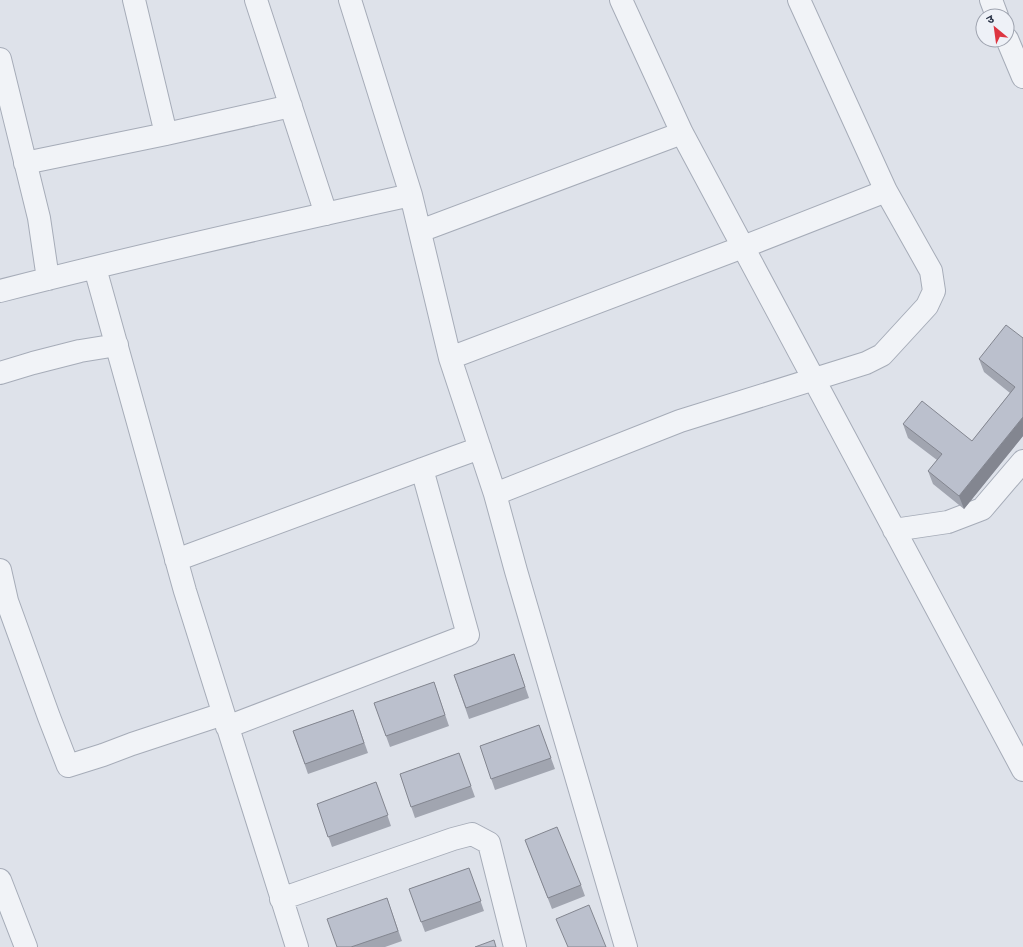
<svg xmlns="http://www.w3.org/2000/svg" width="1023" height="947" font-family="'Alegreya Sans','Noto Sans Devanagari',sans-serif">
<rect width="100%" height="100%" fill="#dee2ea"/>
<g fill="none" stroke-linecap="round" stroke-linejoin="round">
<g stroke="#a6acb8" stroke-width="24">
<path id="minor" d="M134,0l32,134
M256,0l70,214
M350,0l61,195
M621,0l61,133 341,637
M991,0l6,16
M1007,39l16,38
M0,59l39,159 9,61
M25,163l141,-29 125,-28
M420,231l262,-98
M95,268l90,323 112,356
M0,291c136,-35 274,-66 411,-96l39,163 45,136 21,77 110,376
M450,358l293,-111 143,-56
M0,373l33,-10 47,-12 37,-6
M495,494l185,-73 186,-58 16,-8 45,-49 7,-15 -3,-20 -45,-80 -87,-191
M894,530l54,-8 34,-13 41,-48
M176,560l279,-103 25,-9
M0,570l7,31 42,116 19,49 35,-11 29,-11 91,-30
M227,727l241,-92 -46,-166
M0,880l26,67
M281,899l172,-60 19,-5 17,9 26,104"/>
</g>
<use href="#minor" stroke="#f1f3f7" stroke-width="22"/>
</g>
<path fill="#a1a5b0" d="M1023,338v98l-59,73 -31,-25 -5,-13 9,-11 -29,-22 -5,-14 69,17 38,-48 -26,-21 -5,-13z
M514,654l15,44 -60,21 -15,-44z
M434,682l15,44 -59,21 -16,-44z
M353,710l15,43 -60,21 -15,-43z
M539,725l16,44 -60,21 -15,-44z
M459,753l16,44 -60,21 -15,-44z
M376,782l15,44 -59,21 -15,-43z
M525,840l56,45 4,11 -33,13z
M469,868l15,43 -59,21 -16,-43z
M387,898l15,43 -17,6h-48z"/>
<path fill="#838690" d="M1023,417v19l-59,73 -5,-13z"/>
<path fill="#bbc0cd" stroke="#838690" d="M1006,325l17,13v79l-64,79 -31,-25 14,-17 -39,-30 19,-23 50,40 43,-54 -36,-28z
M514,654l11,33 -59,21 -12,-33z
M434,682l11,33 -59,21 -12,-33z
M353,710l11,33 -59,21 -12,-33z
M539,725l12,33 -60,21 -11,-33z
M459,753l12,33 -60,21 -11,-33z
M376,782l12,33 -60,22 -11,-33z
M557,827l24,58 -33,13 -23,-58z
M469,868l12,33 -60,21 -12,-33z
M387,898l11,33 -47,16h-14l-10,-28z
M589,905l17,42h-38l-12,-28z
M494,940l2,7h-21z"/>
<g transform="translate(995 28) rotate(331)"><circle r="19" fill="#eef1f7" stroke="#9ea3af"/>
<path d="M0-3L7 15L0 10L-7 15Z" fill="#dd3541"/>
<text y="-6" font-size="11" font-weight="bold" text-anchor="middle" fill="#252e42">उ</text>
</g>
</svg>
